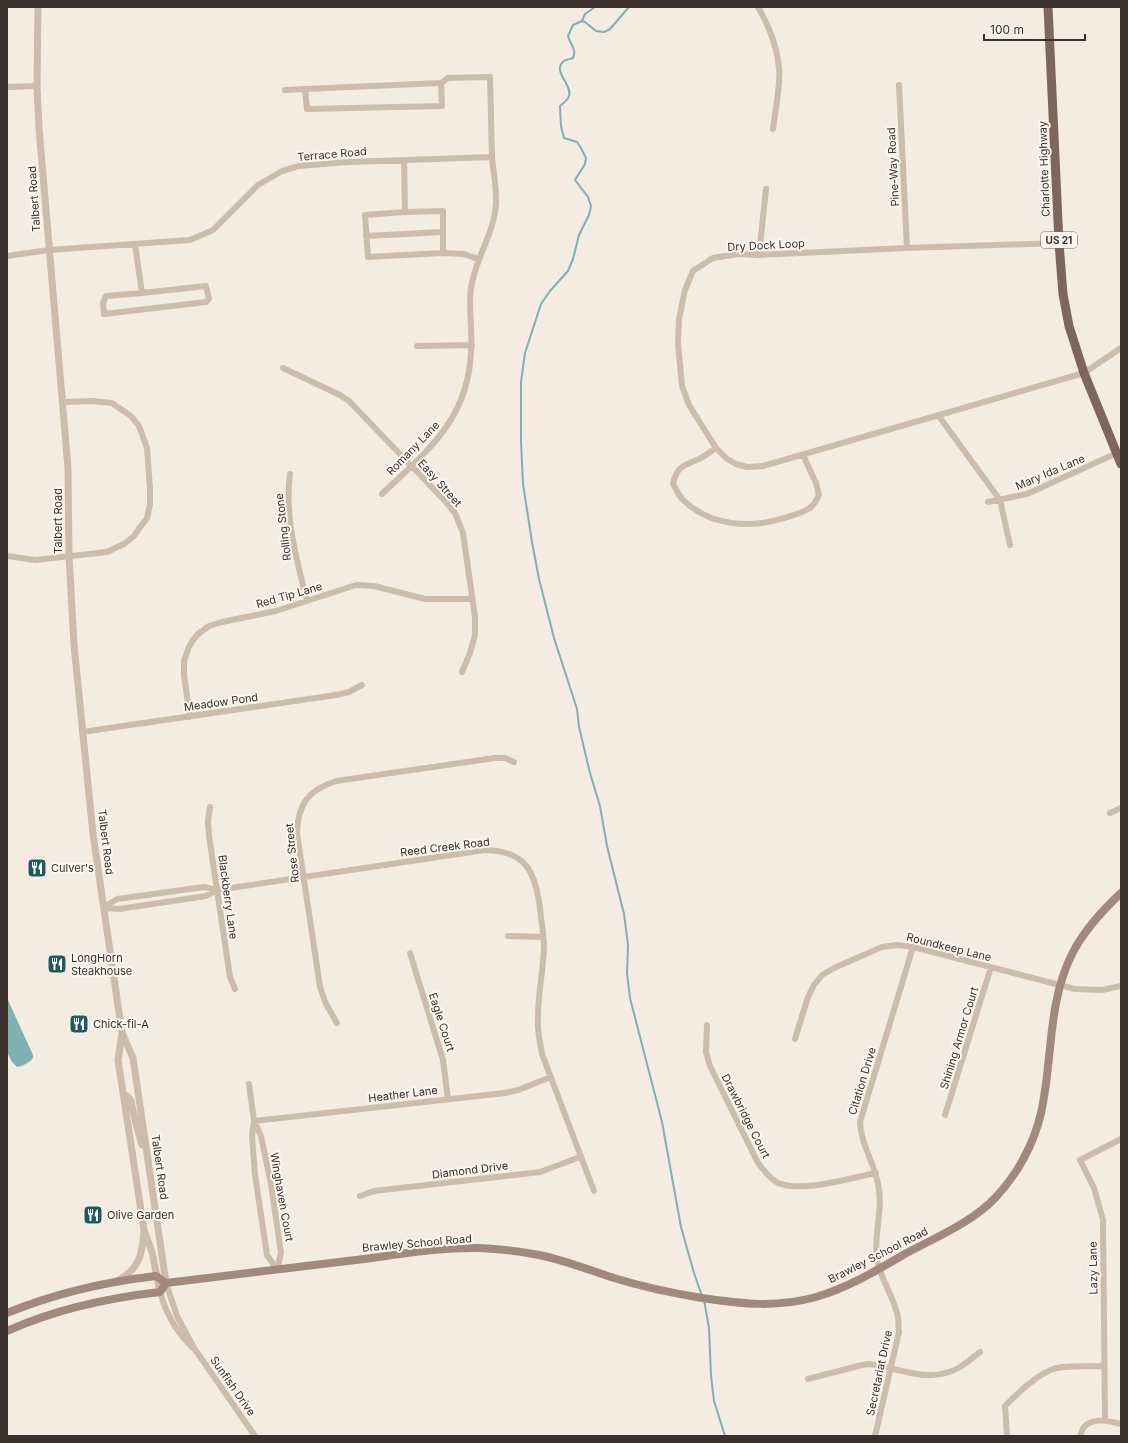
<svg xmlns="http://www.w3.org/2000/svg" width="1128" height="1443" font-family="Inter,sans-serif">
<rect width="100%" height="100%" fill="#f4ebe1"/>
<path fill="#7fb0b2" d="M7,998l26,57v3c-4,5 -10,8 -16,9l-5,-5 -5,-10z"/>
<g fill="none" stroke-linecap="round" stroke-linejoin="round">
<path stroke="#7fb0b2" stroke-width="2" d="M629,7l-19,22 -6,3 -8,-1 -11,-9 -3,-1 -9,4 -5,11c2,8 9,13 5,22 -2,1 -6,1 -9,3 -13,10 9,24 5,35 -1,4 -6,7 -9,10l1,20 3,12 13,4 4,6 5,10 -1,6 -10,16 13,17 3,9 -2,9 -10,20 -6,24 -5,12 -18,20 -9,13 -16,49 -4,29v60l2,42 9,58 7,37 15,59 23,71 2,18 11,46 10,33 7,40 17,68 4,31 -1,28 3,25 32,124 19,105 13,46 8,23
M582,21l3,-7 10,-7
M704,1300l5,28 2,48 3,25 11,35"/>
<path stroke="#cdbbac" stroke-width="6" d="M758,7c11,19 19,38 21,61 2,17 -4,43 -6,61
M899,85l8,163
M7,87l30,-1
M305,89l136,-6
M285,90l20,-1 2,20 135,-3 -1,-23 7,-5 42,-1c1,26 1,53 2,79 1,16 5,32 4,48 -2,30 -21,55 -25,84 -3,21 2,43 0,64 -3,68 -43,98 -89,142
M404,160l1,52 38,-1v42l21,1 14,5
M405,212l-40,3 3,42 75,-4
M366,236l77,-4
M1059,243l-152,5 -148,7 -21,-1 -25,4 -20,13 -8,19 -6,29 -1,24 4,43 7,19 27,43 10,10 10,6 11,3 16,-1 321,-93 37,-25
M135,244l7,49 -36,3 -3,7 1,11 102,-12 3,-3 -3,-13 -64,7
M759,255l7,-66
M7,256l42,-6 141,-10 23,-10 45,-45 24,-14 17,-5 50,-4 143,-5
M417,346l55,-1
M283,368l57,27 9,6 97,101 9,11 8,20 12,84v18l-5,18 -8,19
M938,415l62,85 10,45
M716,448c-6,4 -11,8 -17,11 -16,7 -22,7 -26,25 3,5 6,12 10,16 27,26 67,29 101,18 7,-2 24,-7 28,-12 3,-3 5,-7 7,-11l-3,-12 -13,-28
M290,474c-6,41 7,87 17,127
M988,502l39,-8 90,-41
M7,556l28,4 72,-8 17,-8 9,-7 14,-19 3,-14v-15l-3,-41 -8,-22 -8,-10 -19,-13 -19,-2 -30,1
M190,717l-6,-42v-14l5,-14 4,-7 5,-6 11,-8 13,-4 54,-11 80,-26 18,1 51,13h47
M82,732l254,-37 13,-3 13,-7
M210,807l-2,14 1,15 21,141 5,12
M1110,813l11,-5
M104,907l13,-8 87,-12 13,3
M104,908l15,1 87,-13 11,-6 268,-40c41,1 50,21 55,58 1,13 4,27 4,40 -1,25 -7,50 -6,76 0,10 2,20 4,30l52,137
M508,936l35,1
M410,953l33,107 5,39
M337,1023l-11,-19 -6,-17 -23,-154c1,-29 11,-43 39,-52l159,-23h10l9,4
M707,1025l-1,27 4,14 47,95c6,9 12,17 21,22 24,10 72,-5 98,-10
M795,1039l13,-42 6,-12 8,-10 12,-7 48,-21 15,-2 16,2 162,42 27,1 19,-4
M249,1084l5,37 -2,15 3,39 12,80 10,14
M945,1115l46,-148
M254,1121l251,-28 13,-3 33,-13
M255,1123l6,13 10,48 10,69 -4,16
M360,1196l14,-5 166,-19 40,-15
M166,1283l11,33 17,32 61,88
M160,1292c6,21 16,40 32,55
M808,1379l54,-14 7,-1c31,4 61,21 91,3 7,-4 13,-10 20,-15
M1105,1420l-2,-200 -9,-32 -14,-28 41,-21
M875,1436l24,-104c-1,-5 0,-10 -1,-15 -4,-20 -17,-37 -21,-57 -4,-26 7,-51 1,-76 -4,-22 -17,-39 -18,-62l53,-175
M1007,1436l-2,-30c13,-13 34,-34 52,-38 14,-3 33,-1 47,-2
M1080,1436c1,-2 2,-7 4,-9 10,-10 26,-6 37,-3"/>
<path stroke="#cdbbac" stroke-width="7" d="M38,7l-1,79 2,42 29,340 1,88 5,89 19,189 29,199 11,25 33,225
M122,1033l-4,27 26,170 8,22 8,40
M124,1095l3,1 4,5 4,19 7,25
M117,1281c22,-12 25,-25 27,-49"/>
<path stroke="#a18a7d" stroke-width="8" d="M7,1313c49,-20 97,-31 149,-37l10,7c66,-8 132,-16 198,-24 38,-5 77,-12 115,-11 20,1 40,3 60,7 25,5 50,15 75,23 29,9 58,15 88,20 41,6 74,10 114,-1 31,-9 60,-26 87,-42 29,-16 70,-33 92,-57 22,-23 39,-54 46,-85 12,-53 6,-109 31,-159 12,-24 30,-43 49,-61
M7,1331c49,-22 100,-33 153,-39l6,-9"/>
<path stroke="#7d675c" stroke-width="9" d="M1048,7l11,236 4,51 6,32 15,47 37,91"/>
</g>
<defs>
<g id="restaurant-square" transform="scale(1)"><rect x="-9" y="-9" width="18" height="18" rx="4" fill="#1f5a5e" stroke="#fbf5ee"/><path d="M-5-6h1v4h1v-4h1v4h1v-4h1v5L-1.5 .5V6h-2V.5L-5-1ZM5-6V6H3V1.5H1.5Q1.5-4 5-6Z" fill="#fff"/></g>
</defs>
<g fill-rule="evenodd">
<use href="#restaurant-square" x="37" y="868"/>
<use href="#restaurant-square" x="57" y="964"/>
<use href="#restaurant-square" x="79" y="1024"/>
<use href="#restaurant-square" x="93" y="1215"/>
</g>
<g text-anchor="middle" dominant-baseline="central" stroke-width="4" stroke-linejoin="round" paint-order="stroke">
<rect fill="#fbf5ee" stroke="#756b66" stroke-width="1" x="1041" y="232" width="36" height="16" rx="3"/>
<g font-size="10" font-weight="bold" fill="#3b302b">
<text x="1059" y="240">US 21</text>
</g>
<g font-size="11" fill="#3b302b" stroke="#fbf5ee">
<text transform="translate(332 154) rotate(-5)">Terrace Road</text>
<text transform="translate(893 167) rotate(-93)">Pine-Way Road</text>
<text transform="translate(1044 169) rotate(-92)">Charlotte Highway</text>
<text transform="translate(34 199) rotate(-94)">Talbert Road</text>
<text transform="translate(766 245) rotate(-3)">Dry Dock Loop</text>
<text transform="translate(413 448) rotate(-46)">Romany Lane</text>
<text transform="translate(1050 472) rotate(-23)">Mary Ida Lane</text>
<text transform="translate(440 483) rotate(48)">Easy Street</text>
<text transform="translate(58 521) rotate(-90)">Talbert Road</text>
<text transform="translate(283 527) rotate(-97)">Rolling Stone</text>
<text transform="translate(289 595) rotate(-16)">Red Tip Lane</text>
<text transform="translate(221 702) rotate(-8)">Meadow Pond</text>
<text transform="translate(106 842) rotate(83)">Talbert Road</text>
<text transform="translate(445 847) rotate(-7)">Reed Creek Road</text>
<text transform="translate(292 853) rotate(-96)">Rose Street</text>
<text transform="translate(228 897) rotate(82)">Blackberry Lane</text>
<text transform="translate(949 947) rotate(14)">Roundkeep Lane</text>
<text transform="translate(442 1022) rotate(72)">Eagle Court</text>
<text transform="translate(959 1038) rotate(-73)">Shining Armor Court</text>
<text transform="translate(862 1081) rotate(-73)">Citation Drive</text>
<text transform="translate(403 1094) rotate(-7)">Heather Lane</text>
<text transform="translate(746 1116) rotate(63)">Drawbridge Court</text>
<text transform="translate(160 1167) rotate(82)">Talbert Road</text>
<text transform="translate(470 1170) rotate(-7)">Diamond Drive</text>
<text transform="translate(282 1197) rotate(80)">Winghaven Court</text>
<text transform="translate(417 1243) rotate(-5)">Brawley School Road</text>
<text transform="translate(878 1255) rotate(-27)">Brawley School Road</text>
<text transform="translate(1093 1268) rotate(-91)">Lazy Lane</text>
<text transform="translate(879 1373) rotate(-78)">Secretariat Drive</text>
<text transform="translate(233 1386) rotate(55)">Sunfish Drive</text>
</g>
<g font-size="11" fill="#3b302b" stroke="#fbf5ee" text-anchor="start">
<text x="51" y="868">Culver's</text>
<text x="71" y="958">LongHorn<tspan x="71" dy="13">Steakhouse</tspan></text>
<text x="93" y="1024">Chick-fil-A</text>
<text x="107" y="1215">Olive Garden</text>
</g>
</g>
<rect width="1128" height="1443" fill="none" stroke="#3b302b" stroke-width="16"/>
<path d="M984 34v6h101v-6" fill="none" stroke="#3b302b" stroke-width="2"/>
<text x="990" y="34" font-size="12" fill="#3b302b" stroke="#fbf5ee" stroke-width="3" paint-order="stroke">100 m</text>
</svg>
